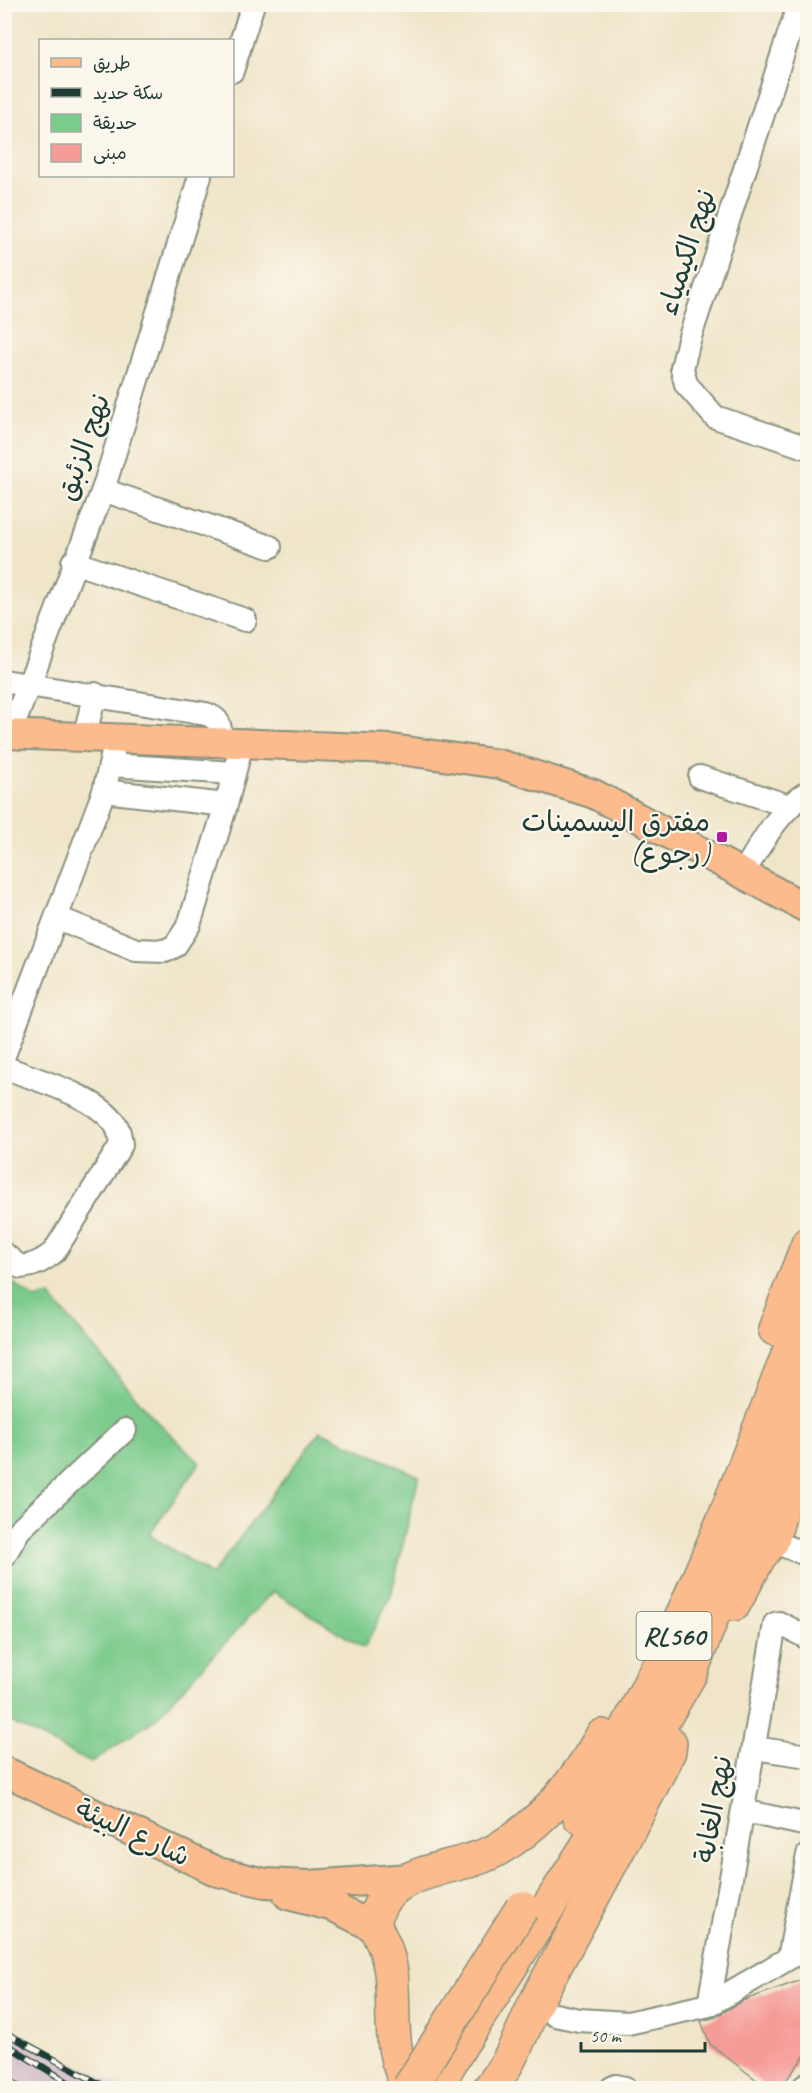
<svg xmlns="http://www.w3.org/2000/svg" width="812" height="2093" font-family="Caveat,'Playpen Sans Arabic',sans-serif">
<rect width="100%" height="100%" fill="#fbf7ec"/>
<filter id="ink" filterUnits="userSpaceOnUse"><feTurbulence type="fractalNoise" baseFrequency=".0167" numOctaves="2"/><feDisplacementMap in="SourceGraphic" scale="12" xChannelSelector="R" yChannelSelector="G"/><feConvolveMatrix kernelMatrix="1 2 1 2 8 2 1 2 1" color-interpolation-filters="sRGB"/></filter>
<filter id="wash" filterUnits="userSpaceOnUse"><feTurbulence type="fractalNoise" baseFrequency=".008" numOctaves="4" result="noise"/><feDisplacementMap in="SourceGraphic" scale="24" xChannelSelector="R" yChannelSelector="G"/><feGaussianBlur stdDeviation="1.35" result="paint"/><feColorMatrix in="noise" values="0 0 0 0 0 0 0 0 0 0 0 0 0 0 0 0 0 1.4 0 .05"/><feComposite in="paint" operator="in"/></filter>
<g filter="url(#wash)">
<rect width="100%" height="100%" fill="#f0e5c9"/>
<path fill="#d2bdc7" d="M4,2028h1l118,60h-118z"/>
<path fill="#7bcb8c" stroke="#4d8460" stroke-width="1.5" d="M4,1276l31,23 14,-4 103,121 48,47 -51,72 63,40 108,-144 99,45 -28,119 -27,53 -91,-57 -118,128 -64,44 -86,-44z"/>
<g id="blocks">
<path fill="#f59c98" d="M807,1978v75l-27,35h-13l-57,-44 -9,-23 15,-4 26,-16z"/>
</g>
</g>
<g filter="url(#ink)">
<use href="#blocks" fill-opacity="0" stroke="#88917e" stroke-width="1.5"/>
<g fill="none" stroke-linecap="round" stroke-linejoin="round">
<g stroke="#88917e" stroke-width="26">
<path id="minor" d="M799,4l-110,336 -7,28 4,16 29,33 93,31
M232,71l21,-67
M103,490l167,57
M73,562l172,58
M4,681l202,33c15,5 14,12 15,27
M10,734l93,-244 97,-314
M84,738l11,-44
M110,765l124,8
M700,777l89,29
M104,791l122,14
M742,875c18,-29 36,-65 66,-83
M58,918l78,32 29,1 10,-5 14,-21 37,-120 16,-62
M4,1055l100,-264 12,-51
M4,1067c32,13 86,27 108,53 7,7 8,16 9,25l-67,107c-11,9 -20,14 -34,15l-16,-13
M772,1541l36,14
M4,1556l15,-26 106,-100
M754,1748l54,8
M743,1811l65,14
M789,1958l19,-103
M709,2005l66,-381 4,-1 29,15
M555,2015l24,5 49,3 81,-18 99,-58
M612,2088l4,-2 9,2
M803,2088l5,-5"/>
</g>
<g stroke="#88917e" stroke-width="32">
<path id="major" d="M4,734l388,15 107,15 95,30 214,115
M4,1771l214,101 47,11 44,2 101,-7
M288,1895l46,12 41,21"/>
</g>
<g stroke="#88917e" stroke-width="36">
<path id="highway" d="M775,1329l33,-85
M734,1604l25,-47 13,-16 11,-39 25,-58
M580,1817l14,-22 83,-167 47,-109 84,-215
M411,2088c-22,-30 -17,-66 -19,-101 0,-13 -2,-24 -6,-36 -4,-14 -15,-23 -9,-39 17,-47 85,-41 121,-63 46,-27 79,-68 104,-113
M435,2088l27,-45 155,-244 73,-125 118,-305
M490,2088c24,-29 33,-62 51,-96 43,-80 88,-159 128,-241l1,-8"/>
</g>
<use href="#minor" stroke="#fff" stroke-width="22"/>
<use href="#major" stroke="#fbbb8d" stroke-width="28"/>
<use href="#highway" stroke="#fbbb8d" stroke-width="33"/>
<g stroke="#1f3d34" stroke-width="7">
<path id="rail" d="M4,2032l103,56
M4,2043l73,45
M4,2076l16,12"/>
</g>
<use href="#rail" stroke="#fbf7ec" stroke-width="4.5" stroke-dasharray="14" stroke-linecap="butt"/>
<g stroke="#88917e" stroke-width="36" stroke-linecap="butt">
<path id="highway-bridge" d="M409,2088l113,-180"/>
</g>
<use href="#highway-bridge" stroke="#fbbb8d" stroke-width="33"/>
</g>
</g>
<rect fill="#b5179e" stroke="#fbf7ec" stroke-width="2" x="716" y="831" width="12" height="12" rx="3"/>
<g text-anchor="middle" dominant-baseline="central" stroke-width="4.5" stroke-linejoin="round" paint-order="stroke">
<rect fill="#fbf7ec" stroke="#61756b" stroke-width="1.5" x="636.5" y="1612" width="75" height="48" rx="4.5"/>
<g font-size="27" font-weight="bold" fill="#1f3d34">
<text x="674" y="1636">RL560</text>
</g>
<g font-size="28" fill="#1f3d34" stroke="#fbf7ec">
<text transform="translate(686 252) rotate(-72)">نهج الكيمياء</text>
<text transform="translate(83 447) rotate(-71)">نهج الزئبق</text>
<text transform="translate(713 1809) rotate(-80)">نهج الغابة</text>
<text transform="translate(133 1832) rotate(25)">شارع البيئة</text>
</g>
<g font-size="28" fill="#1f3d34" stroke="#fbf7ec" text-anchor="end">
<text x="710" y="821">مفترق اليسمينات<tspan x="710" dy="32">(رجوع)</tspan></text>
</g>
</g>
<rect width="812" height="2093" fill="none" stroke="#fbf7ec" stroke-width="24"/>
<rect x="39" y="39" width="195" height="138" fill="#fbf7ec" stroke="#a3ada2" stroke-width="1.5"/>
<rect x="51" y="58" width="30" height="9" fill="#fbbb8d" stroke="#a3ada2" stroke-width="1.5"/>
<text x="93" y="69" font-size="18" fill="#1f3d34">طريق</text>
<rect x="51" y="88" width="30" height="9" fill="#1f3d34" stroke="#a3ada2" stroke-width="1.5"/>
<text x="93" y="99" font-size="18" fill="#1f3d34">سكة حديد</text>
<rect x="51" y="114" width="30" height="18" fill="#7bcb8c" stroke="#a3ada2" stroke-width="1.5"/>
<text x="93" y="129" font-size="18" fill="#1f3d34">حديقة</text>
<rect x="51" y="144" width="30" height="18" fill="#f59c98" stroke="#a3ada2" stroke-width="1.5"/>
<text x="93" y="159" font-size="18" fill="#1f3d34">مبنى</text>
<path d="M581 2042v9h124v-9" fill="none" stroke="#1f3d34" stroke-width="3"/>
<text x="590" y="2042" font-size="18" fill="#1f3d34" stroke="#fbf7ec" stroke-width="4.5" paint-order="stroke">50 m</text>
</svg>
